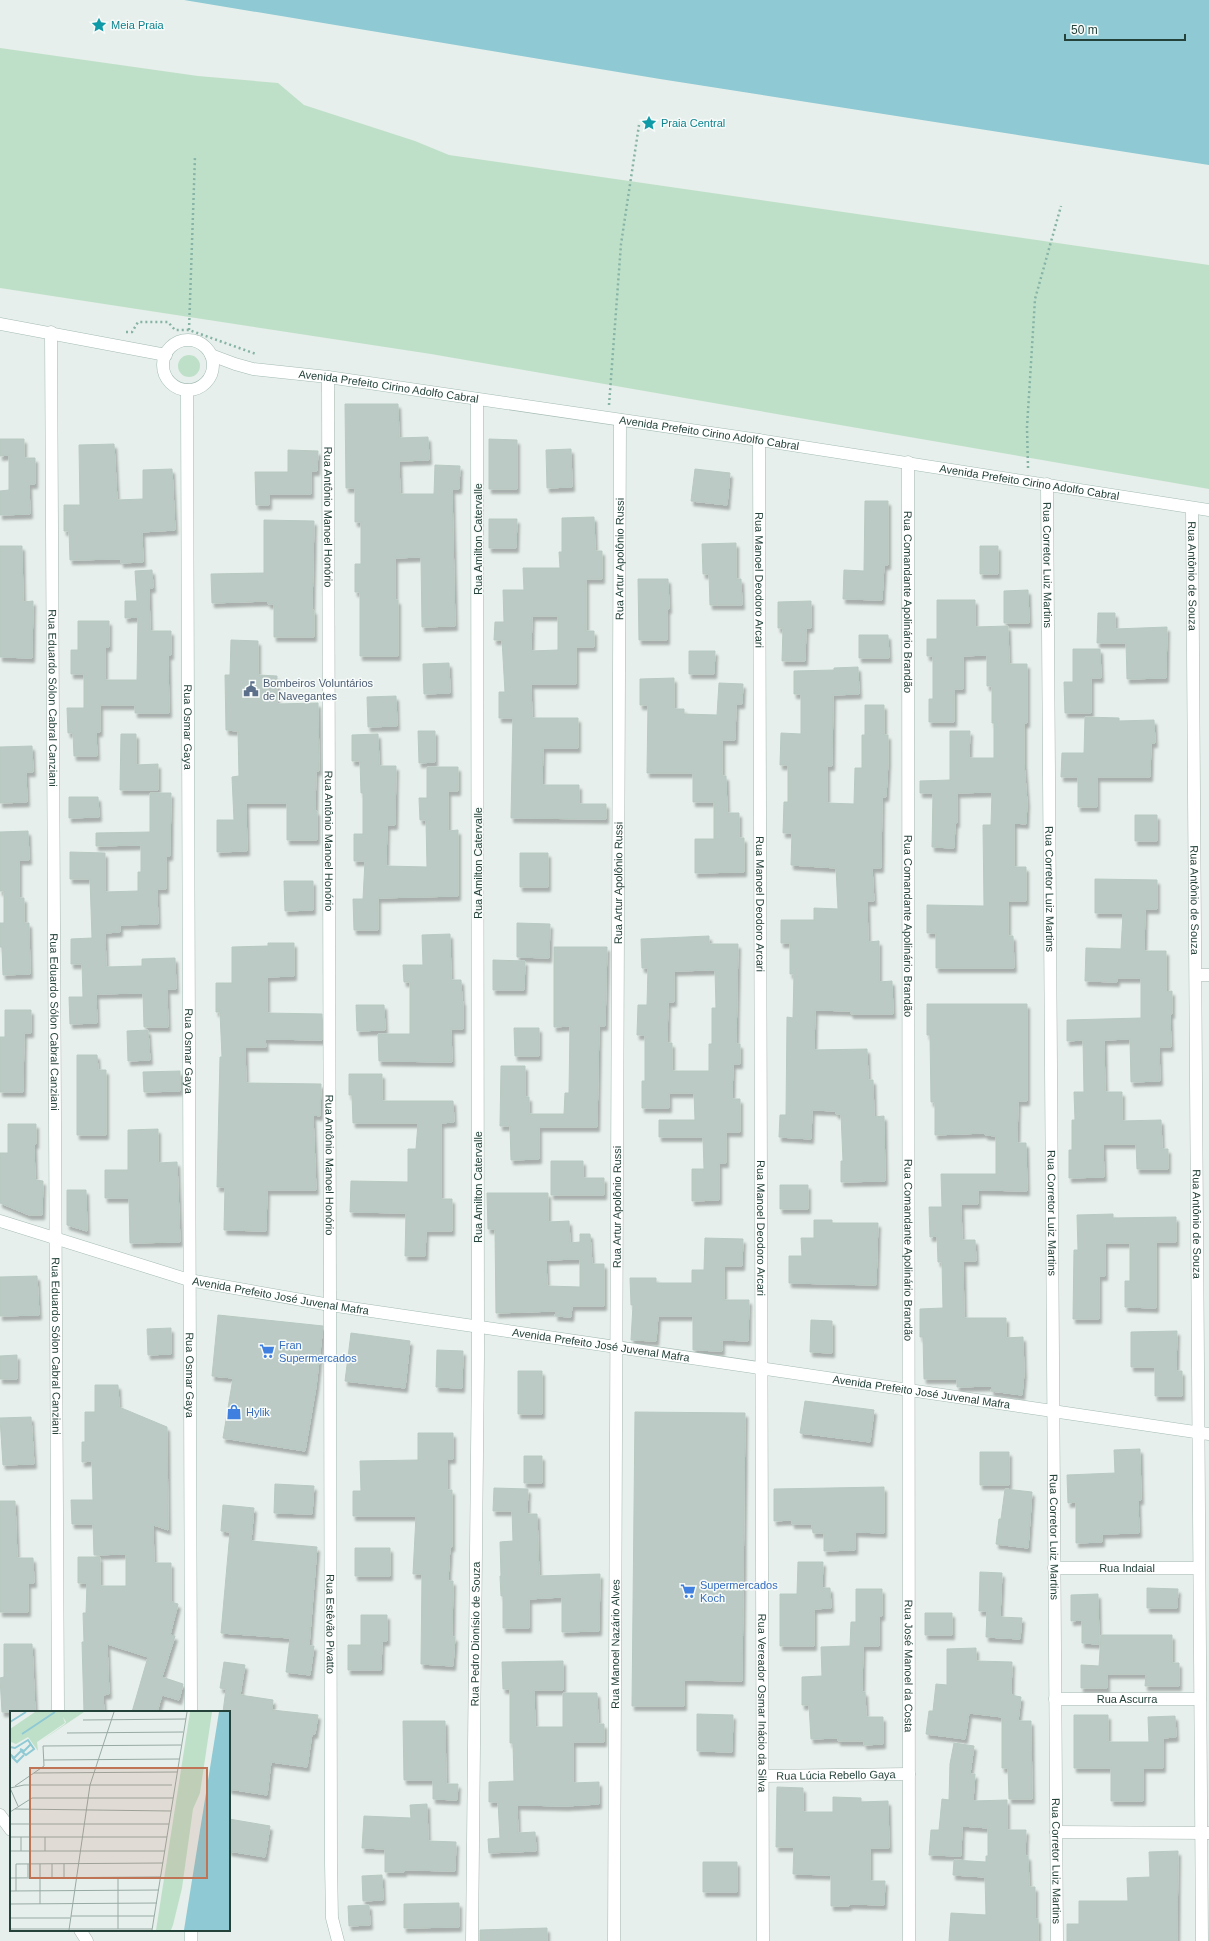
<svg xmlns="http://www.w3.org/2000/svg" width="1209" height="1941" font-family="Helvetica,sans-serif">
<defs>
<filter id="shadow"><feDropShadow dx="2.5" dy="4.5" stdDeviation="1" flood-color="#0004"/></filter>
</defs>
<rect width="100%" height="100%" fill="#e6efeb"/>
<path fill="#bfe0c8" d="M0,48l198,28 80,7 26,22 111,36 34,14 760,110v224l-778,-135 -431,-66z
M178 366a11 11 0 1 1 22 0a11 11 0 1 1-22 0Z"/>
<path fill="#8ec9d4" d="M184,0h1025v165l-549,-86z"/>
<path fill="#bbcac4" stroke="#b8c9c2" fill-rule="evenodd" filter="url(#shadow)" d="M345,404h53l1,34 29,-1 1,23 -30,1 1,33h34l1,-29 25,1 -1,23h-7l3,137 -33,1 -1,-70 -26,1v42h3v56h-38v-64h-5v-28h6v-42h-6v-34h-9z
M0,439h24v19h11v26h-6l1,30 -30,1v-24l9,-1v-35l-9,1z
M489,439l28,1v49h-28z
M114,444l3,56 26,-1v-29l29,-1 3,61 -33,2 1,30 -22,1v-4l-51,1 -1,-29h-5v-26h16l-1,-60z
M571,449l1,38 -25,1 -1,-38z
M288,450l30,1 -1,20h-6v23h-42v11h-13l-1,-33h33z
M695,469l35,4 -3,32 -36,-4z
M865,501h23v64h-4l-2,35 -39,-1 1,-29 20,1z
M594,517l1,34h7v28h-16v52h8v16h-18v37h-45l1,34h46v30h-35l-1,37h37v19h27v15l-95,-1 2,-100h-14v-26h6l-3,-52h-8l1,-18h9l-1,-32h21l-1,-22h37l-1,-16h3v-34zM532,616h26v34l-27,1z
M489,519h28l-1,29h-27z
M264,520l50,1 -2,89h2v27h-40v-33h-6v-3l-56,2 -1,-29 53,-1z
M736,543v36h5l1,26h-32l-1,-31h-6l-1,-30z
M0,546h22l1,56 10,-1 -1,57 -32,-1z
M980,546h18v28h-18z
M152,570l1,18h-4l1,43h21v24h-3l1,58h-34v-8h-35v27h-4l1,24h-23l-1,-23h-5l-1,-25h17v-34h-13v-24h7v-29h31v26h-4v33h32l1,-63 -13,1v-17h12l-2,-30z
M638,579h30l1,30h-2v31h-28z
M1028,590l1,33h-25v-32z
M937,600h38v27l33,-1 1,38h18v59h-3v40l3,39 -1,22 -12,-1v44h12v34h-18v35h5l1,32h-78v-35h-9v-28l57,1 -1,-81h8l1,-33 -35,1v30h-2l-1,25 -22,-1 1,-54h-13v-12l30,-1v-49h20l-1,27h25v-35h-2v-37h-5v-31l-24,1v33h-9v33h-25v-23h4v-43h-6v-17h10z
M811,601v27h-5l-1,33h-23l1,-33h-5v-26z
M1098,613h17v16l52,-2 -1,51 -39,1 -1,-36h-29z
M859,635h29l1,23h-30z
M231,640l27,1v34l19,1v28l41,-1 1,68h-3l-1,40h2v29h-30v-37h-41l1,48 -30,1v-32h17l-2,-43 7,-1 -1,-45 -12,-1 -1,-55h5z
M1073,649h27l1,29h-10v35h-26l-1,-31h9z
M689,651h26l-1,23h-25z
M449,663l1,30 -26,1 -1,-30z
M858,667l1,27 -26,1 -1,71h-5v37l27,1 1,-36h7v-33h3v-30h19v30h4v27l-2,35h-4l-1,71h-9l2,33h-7l1,41 11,-1v41l13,-1 1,33h-42l-1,-3 -35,-1 -1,40 53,-1 1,31h5l1,37 10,-1 1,65 -44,1v-21h2l-2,-47h-5v-3l-24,-1 -1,29 -32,-2 1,-22h6l1,-98 6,1 1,-44h-4v-31h-9v-23h33v-12l24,1 -2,-41 -45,-3 1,-32h-9l1,-31h4v-37h-8l1,-32 20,1v-40h-7v-23l40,-1v-2z
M674,678v31h10v5l33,1 2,-32 24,1 -1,20h-6l-1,36h-13v36h4l1,37h12v25h5v34l-49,1v-34h19v-37h-21v-29h-46l1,-68h-8v-26z
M396,696l1,30 -29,1 -1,-30z
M1085,717l34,1v3l35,-1 1,23h-4l-1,34h-53v30h-19v-30h-17l1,-24h22z
M418,731h17v31l-16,1z
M121,734h15v31l22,-1v26h-38z
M378,734l1,32h17l-1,59h-8l-1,41 41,1 -1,-47h-6l-1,-22h8v-31h31v24h-10v40l10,-1v66l-80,2v32h-24l-1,-31h10l2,-38h-11v-27h9v-41h-2l-1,-32h-8v-26z
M32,746l1,26h-7l1,30 -27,1v-56z
M150,793h21l-1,63h-4v33h-9l1,35 -38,1v7l-15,1 1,34 36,-1v-7l33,-1 1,31h-9l1,38h-24l-1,-34 -47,1 1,29 -27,1 -1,-27h14l-1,-33h-11v-25l21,-1 -2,-59h-20v-27l35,1v39l33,-1v-19h3v-27l-45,1v-13l54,-1z
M69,797h29l1,20 -30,1z
M1135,815h22v26h-22z
M28,831l1,29h-10v38h5v25h5l1,51 -27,1 -1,-28h-2v-24h4v-32h-4v-59z
M520,853h28v34h-28z
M1095,879l62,1v29h-12l-1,42h22v41l6,-1v23h-2l1,33h-12l1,34 -29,1 -1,-43 -26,1 1,52h17v29l39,-1 1,29h6v20h-31l-1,-25h-33l1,33 -35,1v-28h3v-30h3l-1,-28h10l-1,-52 -16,1v-21l74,-2v-40h-24v4l-32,-1 1,-33 35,1 2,-36h-28z
M284,881h29v29l-28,1z
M517,923l33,1 -1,34 -32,-1z
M450,934l1,46h10l1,21h1v28h-12l1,33 -73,-1 -1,-27h32v-52h-6l-1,-17h20l-1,-30z
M709,936v8h29l-2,100h4v20h-7l-1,35h8v33h-14v31h-7v37l-27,1v-32h12l-1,-32h-44v-17h36l-1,-27h-25v15h-27v-27h3v-46h-8l1,-30h9l1,-37h-6l-1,-29zM715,970l1,38h-4v36h-3v27h-37v-28h-5l1,-41h6v-31z
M268,943h26v33l-27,1v36l55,1v26l-57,-1 1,8h-21l1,36 75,1 -1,32 -7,-1 3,75h-49l-1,41 -42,-1 1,-43h-8l3,-130h2l-2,-45h-4v-29h16v-36l36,-1z
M554,947h53l-2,79h-6l-2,101h-58v32l-28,1 -1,-34h-10l1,-60h24v31h4v17h35l1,-21h4l1,-67 -16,1z
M493,960l32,1 -1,29h-31z
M927,1004h100v97h-9l-1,42h9l1,48 -49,-1v14h-17l1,36h13l1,21h-13l1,57h42v20l17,-1 1,37 -2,21 -31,-4 1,-5 -35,1v-8h-33l-1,-42h-3v-28l23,-1 -1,-46h-4l-1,-26 -7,1 -1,-30h13l-1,-33h55v-38l-11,-1v-2l-50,2v-33h-4l-1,-67h-3z
M356,1005h28l1,25 -28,1z
M5,1010h26v23h-7l-1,59h-23v-55h5z
M514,1028h25v28h-24z
M148,1030l2,30 -22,1 -1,-30z
M77,1055h20l1,15h8v65h-29z
M180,1071v20l-36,1 -1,-20z
M349,1074h33v27h71l1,21 -13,1v76h11v32h-26l-1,25h-20l1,-43 -56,-1 1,-31 57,1v-33h8l2,-26h-65l-1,-28h-3z
M8,1124h28v20h-2l1,36 8,1 -1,34h-13l-29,-12v-50h8z
M158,1129v34l19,-1 3,80 -50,1 -1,-45h-24v-28h23v-40z
M551,1161h32v17h21v17h-53z
M780,1185h28v24h-28z
M67,1190h19l1,41 -20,-6z
M487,1193h61v29l21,-1 1,22 10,-1v-8h10l2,30h12v42h-32l-1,11 -16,-1 1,-5 -60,2 -1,-84h-7zM580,1259v28l-33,-1 -1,-26z
M1113,1214v4l63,-1v25h-20v66l-31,-1v-26h5v-38h-25v33h-6v43h-26l1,-69h4l-1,-35z
M814,1220h18v3h46l-2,62 -87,-2v-27h13l-1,-18h13z
M705,1238l38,1 -1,27h-18v34h25l-1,41 -26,-1v11l-29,-1v-34h-35l-2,25 -25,-1 2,-35h-2l-1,-27h26v5h36v-13h12z
M37,1276l2,39 -39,1v-39z
M218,1315l105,11 -7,61 -11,64 -82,-13 10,-60 -21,-2z
M811,1320l21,1v32l-22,-1z
M171,1328v26l-23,1 -1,-26z
M1177,1331l-1,40h6v25h-27v-29h-24v-35z
M351,1333l59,8 -5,47 -60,-7z
M437,1350l26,1 -1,37 -26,-1z
M17,1355v24h-17v-23z
M518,1371h24v43h-24z
M95,1385h23l1,22 48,20 1,103 -15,-5 1,38h17v39l7,2 -8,31 5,1 -13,41 21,7 -4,16 -17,-5 -5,17h-25l16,-55 -41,-13 2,50 -6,1 1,17h-20l-2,-70h2l-1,-29h3l1,-30h-9v-26h22v29h26v-32l-32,1 -1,-31h-21l-1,-24h22l-1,-39 -10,1v-20h3v-30h10z
M805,1401l69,9 -4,32 -70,-9z
M635,1412l110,1 -3,268 -58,-1v26h-52z
M31,1417l3,47 -31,1 -3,-47z
M418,1433h35v26h-6v31h5v57h-2l-2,34h5l-1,56h3l-2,29 -32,-2 1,-90h-9l3,-58h-63v-25h8l-1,-30 58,-1z
M1140,1449l1,51h-3l1,33 -37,1v8l-26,1v-41l-8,1 -1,-28 48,-2 -1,-23z
M980,1452h29v33h-29z
M524,1456h18v27h-18z
M275,1484l39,2 -2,28 -38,-1z
M884,1487v46l-29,-1v18l-31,1v-18h-11l-1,-9h-20v-4l-18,1v-32z
M494,1488l34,1 -1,25h10l2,62 61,-2 -1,57 -37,1v-35l-33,2v29h-26v-32h-2l-1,-20h1l-1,-34 13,-1 -1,-30h-19z
M1005,1489l27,3 -4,56 -32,-4 3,-25h2z
M0,1501h15l2,57h16l1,25h-6v29h-28z
M223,1505l31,3 -3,33 66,6 -8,99h5l-4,29 -24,-3 4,-34 -69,-5 9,-101 -9,-1z
M355,1548h35v28h-35z
M798,1562h25l-1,26h8l1,20 -17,1v37h-34v-52h17z
M980,1572l22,1 -2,44 22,1 -2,21 -34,-2 1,-26h-8z
M1147,1588l31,1 -1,19h-30z
M856,1589h26v27h-3v30h-16l-1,46h3l1,25h17v27l-19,1v-4h-26v-3l-27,1 -2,-34h-7v-28l20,-1 -1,-29 29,-1 1,-24h5z
M1098,1594l1,50 -17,-1v-23l-11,1v-26z
M925,1613h27v22h-27z
M361,1615h26v26h-5l-1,29h-33v-25h13z
M1101,1635h71v28h7v23h-34l1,-12h-39v14h-26v-23l18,1z
M4,1644h28l3,68h-33l-2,-34 4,-1z
M976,1648v13l36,1 -1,33 10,2 -3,24h13l1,78h-23l-1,-31h-6v-51l-33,-4 -4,26 -39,-5 3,-23h4l3,-27 11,1v-36z
M563,1661v29h-29l1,37h28v-34h34l1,31h6v18h-31v41l26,-1v22l-33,2 -49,-1 1,28 17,-1 1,19 -47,2 -1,-14 12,-1 -2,-36h-9v-20l25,-1 -1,-38h-3v-54h-7l-1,-27z
M224,1662l21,3 -5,30 33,5 -1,10 46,5 -3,19h-3l-5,33 -36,-5 -4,33 -38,-6v-77h-6l3,-23 -6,-1z
M697,1714l36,1 -1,37 -35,-1z
M1074,1715h34v27h41l-1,-25 27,-1 1,21 -13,1v30h-20v33h-32v-33h-37z
M403,1721h42l1,63h12l-1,16 -24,-1v-19h-29z
M954,1743l20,3 -4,28h5l-2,27 34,-1v30h19l-1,26h3l1,31h6v32h3v22h-89l2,-28 35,2 -1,-38 -32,-2 1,-15 32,2v-6h2v-28l-26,-2 -1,30 -32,-1 2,-25h8l3,-31 7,1 1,-36z
M777,1787l26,1v24h30v-15l28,1v4l27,-1 1,47h-19v33h15l-1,24 -35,-1v2h-18v-31l-38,-1 1,-27h-18z
M427,1804l1,37 28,1 -1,29 -51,-1v2h-19v-23l-23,-1 2,-32 47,2 -1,-13z
M229,1819l41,7 -5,31 -36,-6z
M1178,1851l-1,90h-110v-17h12v-23h49l-1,-23 23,-1 -1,-25z
M703,1862h34v30h-34z
M382,1875l1,25 -20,1 -1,-25z
M459,1903v24l-55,1v-24z
M369,1905l1,20 -21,1 -1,-20z
M547,1928v13h-67v-11z"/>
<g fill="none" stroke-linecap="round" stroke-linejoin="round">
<g stroke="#a8b8b2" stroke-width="13">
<g id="minor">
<path id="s1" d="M51,332l7,1380"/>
<path id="s2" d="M328,377l2,928"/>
<path id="s3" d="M759,440l4,1501"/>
<path id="s4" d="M908,462l1,1479"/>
<path id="s5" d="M1047,484l10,1457"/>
<path id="s6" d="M1192,508l10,1433"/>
<path d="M1196,975h13"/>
<path id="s7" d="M1054,1568h145"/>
<path id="s8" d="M1055,1699h145"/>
<path id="s9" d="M763,1776l146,-2"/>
<path d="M0,1815l11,15"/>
<path d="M1056,1832l152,1"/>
<path d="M80,1930l7,11"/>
<path id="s10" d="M472,1941l6,-585 -1,-957"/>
<path id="s11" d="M614,1941l6,-1521"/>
</g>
</g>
<g stroke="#a4bbb3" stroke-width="13">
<g id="secondary">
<path d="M0,324l166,31"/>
<circle cx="188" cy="365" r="25"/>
<path id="s12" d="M211,355l24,9 18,5 75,8 431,63 450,70"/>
<path id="s13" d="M187,390l4,1322"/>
<path id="s14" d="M0,1221l189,59 141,25 879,129"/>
<path id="s15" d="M330,1305l1,558 1,55 6,23"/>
<path d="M191,1930v11"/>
</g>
</g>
<path stroke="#86b3a5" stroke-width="2.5" stroke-dasharray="2 3" stroke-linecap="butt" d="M189,330l6,-174
M126,332h6l6,-10h30l7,8h14l67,24
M609,405l12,-161 18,-119
M1028,468l-1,-41 8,-128 26,-93"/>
<use href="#minor" stroke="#fff" stroke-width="12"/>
<use href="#secondary" stroke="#fff" stroke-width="12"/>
</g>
<defs>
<g id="sight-bare" transform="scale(1.2)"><path d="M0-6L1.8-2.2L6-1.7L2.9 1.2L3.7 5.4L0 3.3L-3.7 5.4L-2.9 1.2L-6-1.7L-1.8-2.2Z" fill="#0f9aa8" stroke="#f7fbf9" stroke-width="2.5" paint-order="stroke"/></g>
<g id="civic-bare" transform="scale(1.2)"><path d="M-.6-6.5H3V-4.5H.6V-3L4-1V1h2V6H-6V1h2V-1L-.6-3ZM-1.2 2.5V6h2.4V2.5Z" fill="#5c6f8a" stroke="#f7fbf9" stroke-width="2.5" paint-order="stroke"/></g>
<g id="supermarket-bare" transform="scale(1.2)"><path d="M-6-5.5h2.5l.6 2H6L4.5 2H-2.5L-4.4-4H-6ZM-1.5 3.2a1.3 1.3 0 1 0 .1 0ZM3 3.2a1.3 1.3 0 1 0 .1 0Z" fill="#3f7fe0" stroke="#f7fbf9" stroke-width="2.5" paint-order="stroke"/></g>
<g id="shop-bare" transform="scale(1.2)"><path d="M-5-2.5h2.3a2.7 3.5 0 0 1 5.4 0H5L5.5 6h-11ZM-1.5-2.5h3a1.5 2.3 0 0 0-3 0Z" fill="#3f7fe0" stroke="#f7fbf9" stroke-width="2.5" paint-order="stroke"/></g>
</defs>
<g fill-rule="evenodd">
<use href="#sight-bare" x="99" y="25"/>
<use href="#sight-bare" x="649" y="123"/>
<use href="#civic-bare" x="251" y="689"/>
<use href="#supermarket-bare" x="267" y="1351"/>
<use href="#shop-bare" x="234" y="1412"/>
<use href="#supermarket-bare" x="688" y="1591"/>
</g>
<g text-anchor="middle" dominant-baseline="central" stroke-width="3" stroke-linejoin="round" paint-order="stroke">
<g font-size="11" fill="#0d838f" stroke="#f7fbf9" text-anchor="start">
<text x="111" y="25">Meia Praia</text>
<text x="661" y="123">Praia Central</text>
</g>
<g font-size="11" fill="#24423a" stroke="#f7fbf9">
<text stroke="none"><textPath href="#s12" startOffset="181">Avenida Prefeito Cirino Adolfo Cabral</textPath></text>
<text stroke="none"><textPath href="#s12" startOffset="505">Avenida Prefeito Cirino Adolfo Cabral</textPath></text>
<text stroke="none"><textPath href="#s12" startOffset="829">Avenida Prefeito Cirino Adolfo Cabral</textPath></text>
<text stroke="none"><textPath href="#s2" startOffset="140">Rua Antônio Manoel Honório</textPath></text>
<text transform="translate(478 539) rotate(-90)">Rua Amilton Catervalle</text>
<text stroke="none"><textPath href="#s11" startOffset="1382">Rua Artur Apolônio Russi</textPath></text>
<text stroke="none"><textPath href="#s5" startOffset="81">Rua Corretor Luiz Martins</textPath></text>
<text stroke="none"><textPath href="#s6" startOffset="68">Rua Antônio de Souza</textPath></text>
<text stroke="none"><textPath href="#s3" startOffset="140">Rua Manoel Deodoro Arcari</textPath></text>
<text stroke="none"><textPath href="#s4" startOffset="140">Rua Comandante Apolinário Brandão</textPath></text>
<text stroke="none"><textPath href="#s1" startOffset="366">Rua Eduardo Sólon Cabral Canziani</textPath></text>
<text stroke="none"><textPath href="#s13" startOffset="337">Rua Osmar Gaya</textPath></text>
<text stroke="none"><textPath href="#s2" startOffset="464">Rua Antônio Manoel Honório</textPath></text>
<text transform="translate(478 863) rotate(-90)">Rua Amilton Catervalle</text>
<text stroke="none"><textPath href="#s11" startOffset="1058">Rua Artur Apolônio Russi</textPath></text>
<text stroke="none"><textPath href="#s5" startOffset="405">Rua Corretor Luiz Martins</textPath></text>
<text stroke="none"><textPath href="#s6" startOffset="392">Rua Antônio de Souza</textPath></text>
<text stroke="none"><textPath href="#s3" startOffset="464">Rua Manoel Deodoro Arcari</textPath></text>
<text stroke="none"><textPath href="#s4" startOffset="464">Rua Comandante Apolinário Brandão</textPath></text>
<text stroke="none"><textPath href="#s1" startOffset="690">Rua Eduardo Sólon Cabral Canziani</textPath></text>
<text stroke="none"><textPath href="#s13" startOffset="661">Rua Osmar Gaya</textPath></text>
<text stroke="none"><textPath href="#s2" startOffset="788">Rua Antônio Manoel Honório</textPath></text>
<text transform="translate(478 1187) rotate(-90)">Rua Amilton Catervalle</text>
<text stroke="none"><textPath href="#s11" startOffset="734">Rua Artur Apolônio Russi</textPath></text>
<text stroke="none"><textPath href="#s5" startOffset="729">Rua Corretor Luiz Martins</textPath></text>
<text stroke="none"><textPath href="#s6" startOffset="716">Rua Antônio de Souza</textPath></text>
<text stroke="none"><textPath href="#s3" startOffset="788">Rua Manoel Deodoro Arcari</textPath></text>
<text stroke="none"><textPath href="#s4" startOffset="788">Rua Comandante Apolinário Brandão</textPath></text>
<text stroke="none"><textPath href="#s14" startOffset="291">Avenida Prefeito José Juvenal Mafra</textPath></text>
<text stroke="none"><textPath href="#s14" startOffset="615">Avenida Prefeito José Juvenal Mafra</textPath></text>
<text stroke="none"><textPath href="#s1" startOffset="1014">Rua Eduardo Sólon Cabral Canziani</textPath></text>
<text stroke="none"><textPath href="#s13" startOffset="985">Rua Osmar Gaya</textPath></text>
<text stroke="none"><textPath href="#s14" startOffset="939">Avenida Prefeito José Juvenal Mafra</textPath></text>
<text stroke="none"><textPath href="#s5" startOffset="1053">Rua Corretor Luiz Martins</textPath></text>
<text stroke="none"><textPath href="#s7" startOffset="73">Rua Indaial</textPath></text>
<text stroke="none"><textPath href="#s15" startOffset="319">Rua Estêvão Pivatto</textPath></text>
<text stroke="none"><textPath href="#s10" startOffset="307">Rua Pedro Dionísio de Souza</textPath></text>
<text stroke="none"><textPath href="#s11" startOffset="297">Rua Manoel Nazário Alves</textPath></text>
<text stroke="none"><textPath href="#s4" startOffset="1204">Rua José Manoel da Costa</textPath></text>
<text stroke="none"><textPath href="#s8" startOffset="72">Rua Ascurra</textPath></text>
<text stroke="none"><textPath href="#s3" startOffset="1263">Rua Vereador Osmar Inácio da Silva</textPath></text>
<text stroke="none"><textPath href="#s9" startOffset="73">Rua Lúcia Rebello Gaya</textPath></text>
<text stroke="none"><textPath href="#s5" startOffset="1377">Rua Corretor Luiz Martins</textPath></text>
</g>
<g font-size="11" fill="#4e5e75" stroke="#f7fbf9" text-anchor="start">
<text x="263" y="683">Bombeiros Voluntários<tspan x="263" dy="13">de Navegantes</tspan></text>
</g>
<g font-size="11" fill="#366cbe" stroke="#f7fbf9" text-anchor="start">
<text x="279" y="1345">Fran<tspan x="279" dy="13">Supermercados</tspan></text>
<text x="246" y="1412">Hylik</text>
<text x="700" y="1585">Supermercados<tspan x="700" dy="13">Koch</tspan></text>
</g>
</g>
<g transform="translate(10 1711)">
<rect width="220" height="220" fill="#e6efeb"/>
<path d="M25,1h49l-43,29 24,-17 1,-2 -3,-5 2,6 -28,19 1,9 -10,-14 -12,7 -5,-2 -1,-13zM180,1h22l-12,81 -7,16 -11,79 -9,37 -2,5h-15z" fill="#bfe0c8"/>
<path d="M209,1h11v218h-46z" fill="#8ec9d4"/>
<path fill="none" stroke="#8ec9d4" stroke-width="2" d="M0,11l16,-10M12,23l33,-22M0,36l5,1 13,-8 6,9 -8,6 -5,-4 -7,7 -4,-4M10,38l4,2 7,-7M2,46l5,5 7,-7"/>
<path fill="none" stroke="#98aaa4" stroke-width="1" d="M73,9l103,-1M57,22l116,-1M34,49l135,-1M24,62l143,-1M5,75l29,-20 -1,-20 138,-1M0,77l8,18M0,77l14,-3h148M78,87h85M5,98l156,2M0,101l22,-14h56M0,113h159M0,126h157M11,126v14M35,126v14M0,140h155M6,153l147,-1M18,153v13M42,153v13M54,153v13M0,167l151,-1M0,180l149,-1M6,180v-27M0,193l147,-1M30,193v-40M61,205h83M0,207h60M0,218h142M108,218v-52M59,219l21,-145 24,-73M142,219l35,-218"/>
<path fill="#c07456" fill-opacity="0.15" stroke="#c07456" stroke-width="2" d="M20,57h177v110h-177z"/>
<rect width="220" height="220" fill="none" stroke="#24423a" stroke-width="2"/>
</g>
<path d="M1065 34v6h120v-6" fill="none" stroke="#24423a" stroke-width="2"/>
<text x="1071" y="34" font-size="12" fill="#24423a" stroke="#f7fbf9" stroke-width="3" paint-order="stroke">50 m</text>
</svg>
